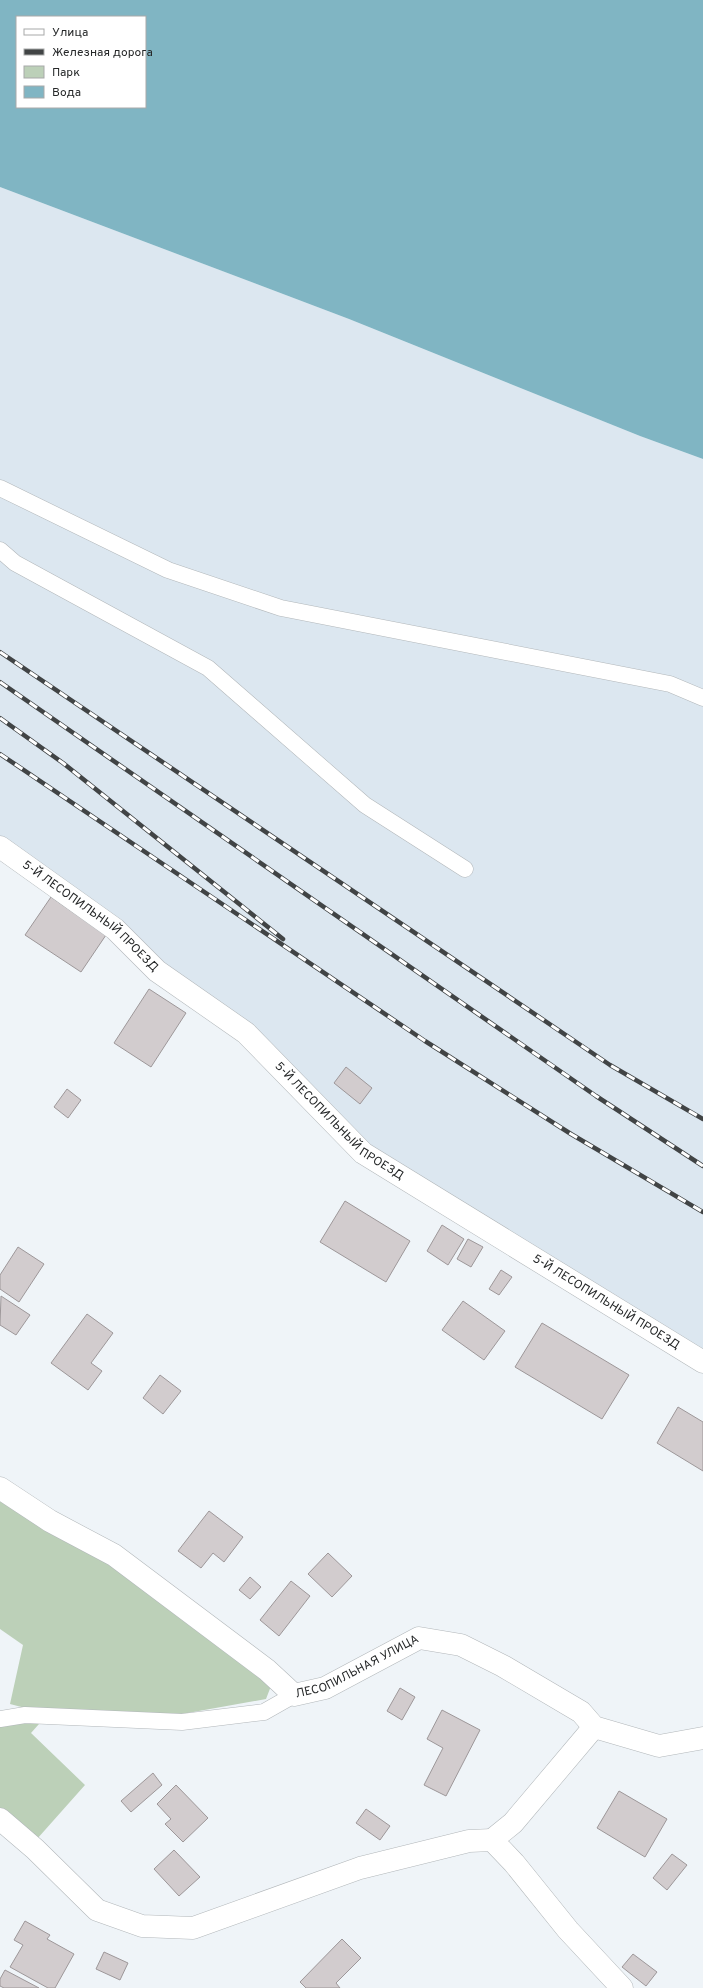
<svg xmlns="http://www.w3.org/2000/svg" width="703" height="1988" font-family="Overpass,sans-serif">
<rect width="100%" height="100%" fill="#eff4f8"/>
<path fill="#dce7f0" d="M0,187l349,132 291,117 63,23v894l-335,-206 -208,-184 -160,-127z"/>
<path fill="#bcd0b8" d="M0,1498l112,65 159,123 -5,13 -84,15 -153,-5 -19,-5 13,-59 -23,-16z
M27,1722l12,2 -8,9 54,52 -48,54 -37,-31v-83z"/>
<path fill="#80b5c3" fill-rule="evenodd" d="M0,0h703v459l-63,-23 -291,-117 -349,-132zM17,17h128v90h-128z"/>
<path fill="#d2ccce" stroke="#9d9799" d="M51,897l55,38 -25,37 -56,-37z
M149,989l37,24 -35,54 -37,-24z
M346,1067l26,21 -12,16 -26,-21z
M67,1089l14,11 -13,18 -14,-11z
M345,1201l65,40 -24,41 -66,-40z
M442,1225l22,14 -16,26 -21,-14z
M468,1239l15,8 -12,20 -14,-8z
M18,1247l26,17 -25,38 -19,-13v-14z
M501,1270l11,7 -13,18 -10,-6z
M1,1296l29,19 -14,20 -16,-10z
M463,1301l42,30 -21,29 -42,-30z
M87,1314l26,19 -22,30 11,8 -14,19 -37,-27z
M542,1323l87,52 -27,44 -87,-52z
M160,1375l21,16 -18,23 -20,-16z
M678,1407l25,15v49l-46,-28z
M209,1511l34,26 -19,25 -11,-9 -12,15 -23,-17z
M328,1553l24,23 -20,21 -24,-23z
M250,1577l11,10 -11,12 -11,-9z
M291,1581l19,15 -31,40 -19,-16z
M400,1688l15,9 -13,23 -15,-9z
M442,1710l38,20 -34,66 -22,-11 19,-37 -16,-9z
M153,1773l9,12 -31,27 -10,-11z
M176,1785l32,33 -25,24 -18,-18 6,-5 -14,-15z
M619,1791l48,28 -22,38 -48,-29z
M366,1809l24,17 -10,14 -24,-17z
M174,1850l26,27 -21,19 -25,-27z
M672,1854l15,11 -20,25 -14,-12z
M25,1921l25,14 -3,4 27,15 -19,34h-7l-38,-21 13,-22 -9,-5z
M342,1939l19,19 -25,25 4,5h-34l-6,-6z
M104,1952l24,11 -8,17 -24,-11z
M633,1954l24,18 -11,14 -24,-19z
M5,1970l34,18h-35l-4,-2v-7z"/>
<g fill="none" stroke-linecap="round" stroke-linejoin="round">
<g stroke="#b2b7ba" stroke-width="17">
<path id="lane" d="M0,488l168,82 113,38 389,76 33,14
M0,550l15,13 193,105 157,137 100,64
M0,1719l25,-4 157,7 82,-10 30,-17"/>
</g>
<g stroke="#b2b7ba" stroke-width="23">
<g id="street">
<path id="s1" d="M0,847l115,82 42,42 89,62 117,120 340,209"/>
<path id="s2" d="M0,1488l50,33 64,34 153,115 27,25 31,-7 94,-50 42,7 42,21 78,46 13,15 65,19 44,-8"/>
<path d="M0,1819l35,30 62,61 45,16 51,2 167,-60 109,-27 23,-1 22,23 54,67 54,58"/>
<path d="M492,1840l21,-17 81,-96"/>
</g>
</g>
<use href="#lane" stroke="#fff" stroke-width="16"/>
<use href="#street" stroke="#fff" stroke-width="22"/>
<g stroke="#414445" stroke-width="4.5">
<path id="rail" d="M0,652l610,413 93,54
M0,682l596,414 107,70
M0,718l63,45 220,176
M0,754l425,287 146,93 132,78"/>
</g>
<use href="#rail" stroke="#fff" stroke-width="3" stroke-dasharray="9" stroke-linecap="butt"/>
</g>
<g text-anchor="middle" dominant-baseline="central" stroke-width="4" stroke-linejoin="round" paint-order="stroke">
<g font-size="12" fill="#262829" stroke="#fff">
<text stroke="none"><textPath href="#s1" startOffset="114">5-Й ЛЕСОПИЛЬНЫЙ ПРОЕЗД</textPath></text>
<text stroke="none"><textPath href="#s1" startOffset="438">5-Й ЛЕСОПИЛЬНЫЙ ПРОЕЗД</textPath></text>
<text stroke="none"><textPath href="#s1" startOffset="762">5-Й ЛЕСОПИЛЬНЫЙ ПРОЕЗД</textPath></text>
<text stroke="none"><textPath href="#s2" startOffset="430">ЛЕСОПИЛЬНАЯ УЛИЦА</textPath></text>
</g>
</g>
<rect x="16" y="16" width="130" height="92" fill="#ffffff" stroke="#a8a9a9"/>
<rect x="24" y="29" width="20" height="6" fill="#ffffff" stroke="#a8a9a9"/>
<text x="52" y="36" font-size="12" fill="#262829">Улица</text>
<rect x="24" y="49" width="20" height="6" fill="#414445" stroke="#a8a9a9"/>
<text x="52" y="56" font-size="12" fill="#262829">Железная дорога</text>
<rect x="24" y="66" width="20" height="12" fill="#bcd0b8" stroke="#a8a9a9"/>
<text x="52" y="76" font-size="12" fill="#262829">Парк</text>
<rect x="24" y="86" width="20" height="12" fill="#80b5c3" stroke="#a8a9a9"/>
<text x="52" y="96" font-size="12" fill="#262829">Вода</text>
</svg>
